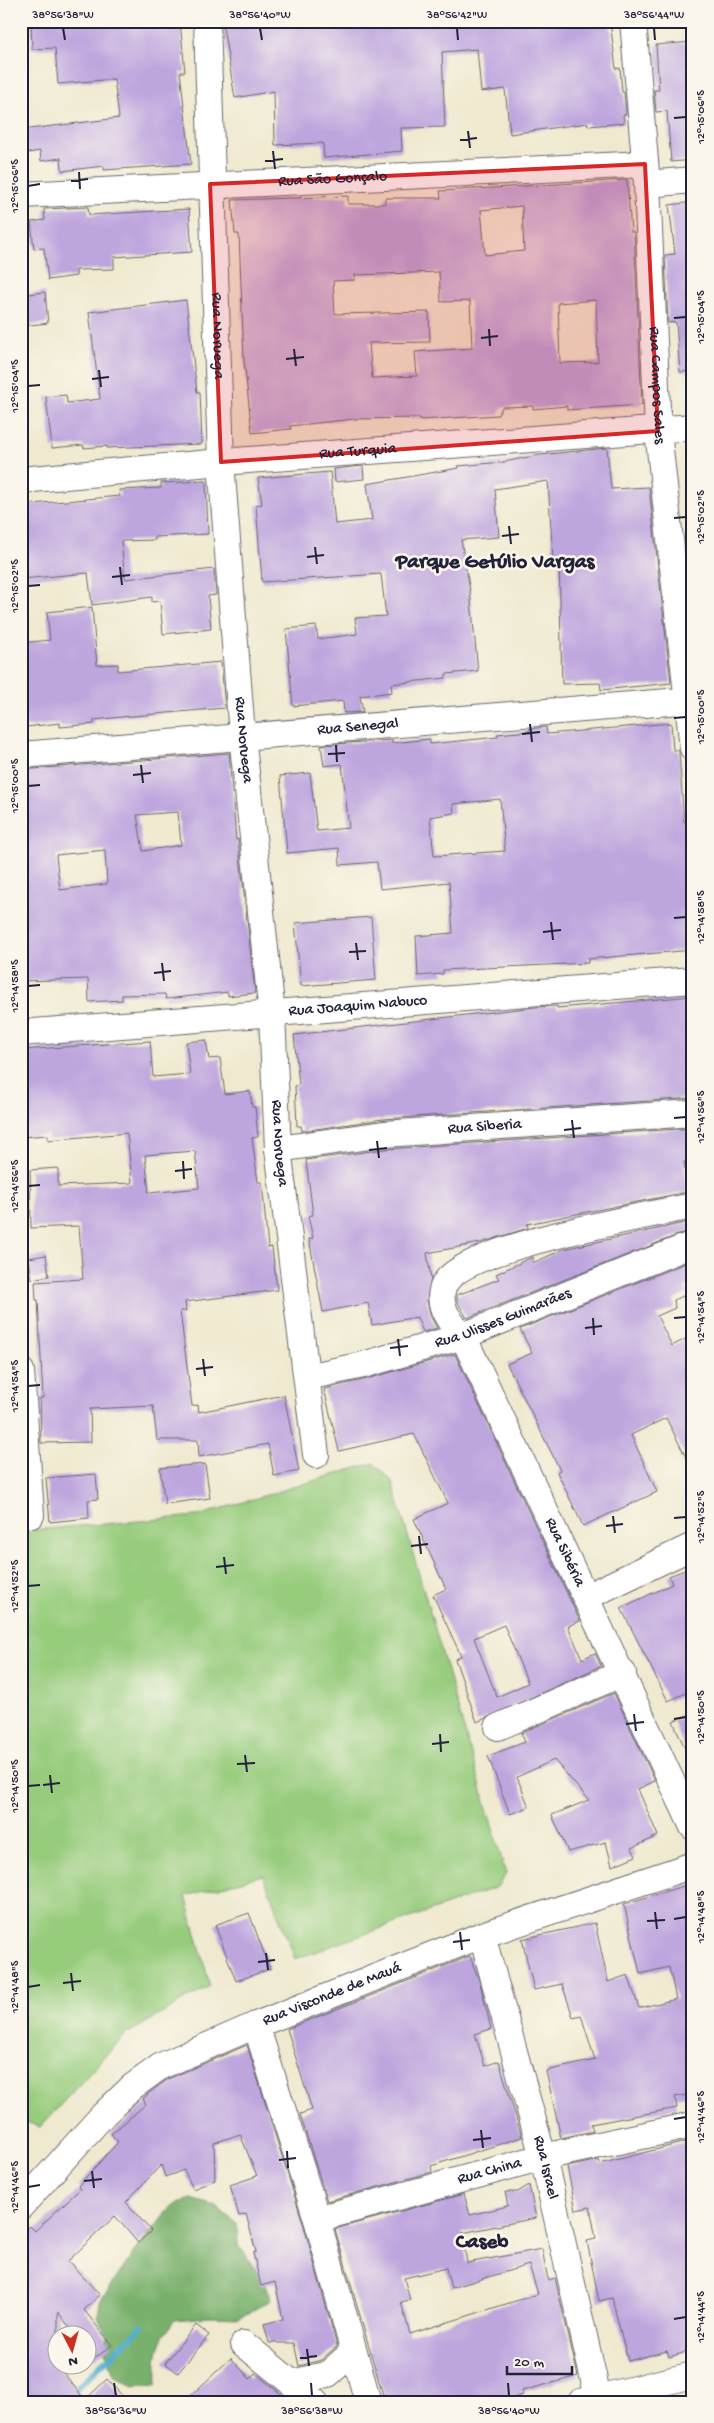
<svg xmlns="http://www.w3.org/2000/svg" width="714" height="2423" font-family="'Gochi Hand',sans-serif">
<rect width="100%" height="100%" fill="#fbf7ec"/>
<filter id="ink" filterUnits="userSpaceOnUse"><feTurbulence type="fractalNoise" baseFrequency=".02" numOctaves="2"/><feDisplacementMap in="SourceGraphic" scale="10" xChannelSelector="R" yChannelSelector="G"/><feConvolveMatrix kernelMatrix="1 2 1 2 8 2 1 2 1" color-interpolation-filters="sRGB"/></filter>
<filter id="wash" filterUnits="userSpaceOnUse"><feTurbulence type="fractalNoise" baseFrequency=".0096" numOctaves="4" result="noise"/><feDisplacementMap in="SourceGraphic" scale="20" xChannelSelector="R" yChannelSelector="G"/><feGaussianBlur stdDeviation="1.12" result="paint"/><feColorMatrix in="noise" values="0 0 0 0 0 0 0 0 0 0 0 0 0 0 0 0 0 1.4 0 .05"/><feComposite in="paint" operator="in"/></filter>
<g filter="url(#wash)">
<rect width="100%" height="100%" fill="#efe9cf"/>
<path fill="#97cc7d" stroke="#5c775c" d="M373,1463l19,18 114,393 -9,13 -202,72 -32,-84 -77,21 24,90 -85,49 -85,92 -19,-7v-589l176,-15z"/>
<path fill="#79b06c" stroke="#4e6954" d="M190,2199l26,7 21,18 1,20 24,34 9,22 -32,18 -29,-1 -36,3c-17,25 -18,36 -17,65l-23,2 -21,-12 -8,-25 3,-15 -10,-17 2,-17 40,-56 33,-40z"/>
<g fill="none" stroke-linecap="round" stroke-linejoin="round">
<path stroke="#51afd0" stroke-width="6" d="M70,2394l72,-67"/>
</g>
<g id="blocks">
<path fill="#bda5de" fill-rule="evenodd" d="M31,21h149l5,51h-5l11,92 -87,6v-4l-42,5 -1,-13 -20,3 -1,-10 -19,3v-24l98,-12 -5,-39 -56,5 -3,-36 -23,1z
M222,21h388l6,48 4,-1 2,24h2l2,22 -3,1 1,8 -36,3v-3l-78,11 -5,-45 -24,3 -4,-43 -35,3 3,75 -44,1 1,23 -78,7 -1,-15 -48,2 -1,-54 -39,7z
M693,42v118l-22,2 -4,-51 -11,1 -2,-22h5l-3,-45z
M627,180l4,52h3l8,173 -75,5v-4l-34,3v-3l-31,1 -4,8 -78,5v-2l-66,1 -64,7 1,3 -39,4 -8,-73 -5,-126h-4l-3,-34 116,-4v8h37v-6h56l-1,-7zM522,206l2,45 -39,4 -4,-45zM439,272l2,30 29,-1 2,47 -57,4 2,24 -45,2 -3,-35 61,-1 -1,-30 -94,2 -2,-33 22,-1v-5zM596,300l2,62 -38,1 -2,-60z
M693,202v169l-13,1 -4,-50 -8,1 -3,-68 10,-1 -6,-49z
M88,207l1,8 100,-6 3,43 -78,5v12l-38,1v6l-28,4 -4,-32 -10,1 -3,-27 14,-2 -1,-11z
M45,292l3,31 -27,3v-31z
M186,300l11,92h3l2,52 -95,4v-2l-23,2 -1,-3 -31,3 -6,-51 20,-2 1,8 33,-4 -11,-87z
M607,448l4,41 38,-2 22,196 -70,7 -1,-7 -38,1 -3,-124h-6l-5,-79 -53,8 4,48 -38,3 9,51 8,80 -32,3v4l-55,6 1,8 -32,4 3,16 -19,1 -1,-12 -50,5 -7,-77 30,-3 2,13 39,-5 -2,-16 31,-2 -5,-42 -119,8 -6,-77 6,-1 -4,-26 72,-6 5,52 37,-4 -5,-36 92,-16 -1,-2 46,-4 35,-7z
M363,466l1,13 -29,3 -1,-13z
M206,481l2,53 -53,3v3l-34,1 4,38 89,-10 2,26 -8,1 3,33 -48,5 -3,-33 -8,1v-5l-60,8 -4,-32 -67,6v-74l99,-9 -1,-6 42,-2v-5z
M92,607l5,58 21,-1v7l103,-9 4,46 -104,9 -27,3v4l-34,3v-4l-34,4 -5,-41v-43l29,-3 -3,-28z
M671,723l2,27h5l1,2 5,70h6l3,42v86l-105,9v4l-145,7v4l-25,2 -2,-40 37,-3 -4,-51 -69,7 -3,-27 -37,3 -1,-17 -52,5 -7,-77 30,-3 7,58 32,-3 -7,-64 -18,2 -3,-21 71,-5v3l38,-4v5l68,-7 -1,-3 33,-3 -1,-2 17,-2 1,7zM500,799l5,52 -71,5 -4,-39 24,-4 -1,-9z
M229,753l7,87 2,-1 17,154 -27,3v-4l-62,7 -1,-5 -43,1v5l-33,2 -1,-23 -67,2v-211zM178,812l3,33 -38,6 -6,-36zM105,850l2,34 -47,6 -4,-35z
M371,917l5,63 -75,6 -6,-63z
M693,996v102l-310,21 -81,12 -1,-5h-4l-2,-40 4,-1 -5,-50 241,-28 22,-1v2z
M206,1040l3,19 11,-1 5,36 25,-3 2,16h3l3,30 -6,1 6,44h4l6,66 4,-1 5,43 -92,12 1,9h-6l12,95 6,-1 1,7 85,-17 15,76 -25,5 -6,-32 -69,13 -1,-17h-41l-4,-34 -63,3 1,33 -50,1 -1,-45h3l-5,-98h-2l-1,-18 48,-3 -4,-53 -48,2 -1,-58 28,-2v18l74,-3 -5,-50 -79,7v-5l-27,2v-87l129,-9 3,36 37,-3 -4,-32zM195,1151l4,37 -50,5 -4,-38z
M693,1128v32l-9,2 3,30 -160,32 1,4 -48,15 -53,10 4,26 -4,21 4,17 6,11 -14,4 -6,-15 -45,8 -4,-22 -45,9 -14,-73 4,-1 -5,-22 5,-1 -7,-55 80,-11z
M693,1221v8l-226,89 -10,-17v-6l42,-16 -3,-5 32,-15 5,-2v6l31,-14z
M46,1255l3,21 -17,3 -3,-21z
M693,1260v25l-8,2 3,7 -14,6 1,8 -18,8 15,30 21,-11v136l-27,-53 -35,17 26,57 -74,34 -26,-54 3,-2 -53,-106 25,-11 -12,-24z
M455,1354l125,267 -12,5 14,33 13,-6 6,13 -124,56 -22,-63 6,-3 -28,-61 13,-6 -32,-70 34,-16 -34,-69 -75,17 -15,-62 43,-10zM504,1625l24,58 -31,14 -23,-59z
M205,1464l5,34 -45,6 -5,-36z
M96,1474l2,25 -10,1 1,18 -39,4 -4,-44z
M693,1567v123l-25,11 -47,-93 51,-24 -3,-8z
M614,1693l41,88 -17,8 20,47 -26,12 4,8 -24,10 -6,-24 -38,10 -16,-37 37,-15 -35,-40 -37,17 12,30 -19,7 -22,-58 37,-14 -4,-9z
M693,1713v54l-20,-46z
M693,1883v211l-18,3 2,11 -86,16 2,7 -32,7 -15,-67 49,-11 -14,-45 -8,2 -11,-33 -28,6 -12,-51 73,-16 13,59 20,-7 11,33 37,-9 -7,-32 -29,7 -16,-70z
M249,1913l21,56 -34,12 -21,-56z
M470,1956l10,27 11,46 -16,5 10,32 14,-5 23,76 -91,29 1,6 -105,29 -27,-87 12,-4 -25,-81z
M247,2045l56,178 34,123 -16,14 -22,6 -5,-23h-25l-5,-19 19,-5 -8,-37 -14,4 -8,-33 3,-1 -10,-38 -7,2 -9,-31 27,-9 -17,-42 -26,9 1,37 -22,9 -9,-19 -19,7 -4,-12 -35,37 25,29 -13,12 -23,-27 -47,45 32,34 -16,15 28,35 -18,14 -6,-9v-14h-12l-18,-24v54l27,34 22,-21 21,23h-107v-167l9,-9 5,5 45,-42 -2,-3 40,-44 -7,-8 35,-30 -3,-5 5,-5 20,-15z
M693,2140v210l-24,7 -2,-6 -39,10 -16,-63 -13,3 -12,-60 9,-2 -6,-32 -14,3 -9,-43 32,-7 1,4z
M529,2185l7,33 -74,15 5,30 75,-14 6,31 7,-2 23,98 -56,15 1,4 -23,7h-115l-50,-173 129,-35 6,21 38,-9 -3,-14h13zM529,2265l9,29 -128,40 -9,-32 9,-2 -6,-22 42,-10 5,20z
M196,2325l13,10 -31,38 -13,-10z
M231,2358l19,21 5,-6 26,21 -7,8h-90z"/>
</g>
</g>
<g filter="url(#ink)">
<use href="#blocks" fill-opacity="0" stroke="#6a686f" stroke-width="1"/>
<g fill="none" stroke-linecap="round" stroke-linejoin="round">
<g stroke="#6a686f" stroke-width="28">
<g id="minor">
<path id="s1" d="M207,21l14,441 21,273 30,279 6,135 38,306"/>
<path id="s2" d="M633,21l14,163 11,247 35,317"/>
<path d="M647,184l46,-4"/>
<path id="s3" d="M21,195l624,-31"/>
<path id="s4" d="M21,480l200,-18 472,-35"/>
<path id="s5" d="M21,755l672,-55"/>
<path id="s6" d="M21,1033l672,-53"/>
<path id="s7" d="M278,1149l106,-15 309,-21"/>
<path id="s8" d="M693,1206c-45,9 -227,41 -248,77 -11,20 5,40 18,53l230,491"/>
<path d="M21,1371l10,144"/>
<path id="s9" d="M307,1377l56,-12 100,-29 230,-92"/>
<path d="M586,1597l107,-51"/>
<path d="M498,1727l125,-54"/>
<path id="s10" d="M482,1935l61,222 56,245"/>
<path d="M256,2025l61,194 51,183"/>
<path id="s11" d="M21,2206l82,-91 29,-28 29,-21 95,-41 226,-90 211,-70"/>
<path id="s12" d="M317,2219l226,-62 150,-32"/>
<path d="M244,2344l71,58"/>
<path d="M292,2383l36,-9 25,-22"/>
<path d="M581,2402l112,-27"/>
</g>
</g>
<use href="#minor" stroke="#fff" stroke-width="26"/>
</g>
</g>
<path fill="#d62828" fill-opacity="0.2" stroke="#d62828" stroke-width="4" stroke-linejoin="round" d="M645,164l13,267 -437,31 -11,-278z"/>
<path fill="none" stroke="#22223b" stroke-width="2" d="M63,28l2,12M260,28l2,12M457,28l1,12M654,28l1,12M674,118l12,-1M468,131l2,17M460,140l17,-2M273,151l2,18M265,161l18,-2M79,172l1,17M71,181l17,-2M28,186l12,-2M674,318l12,-1M489,329l1,17M481,338l17,-2M294,349l2,17M286,359l18,-2M99,370l2,17M92,379l17,-2M28,386l12,-1M674,518l12,-1M509,526l2,18M502,536l17,-2M315,547l2,17M307,557l17,-2M120,567l2,18M112,577l18,-2M28,586l12,-1M674,718l12,-1M530,724l2,18M522,734l18,-2M336,745l1,17M328,754l17,-1M141,765l2,18M133,775l18,-2M28,786l12,-1M674,918l12,-1M551,922l2,18M543,932l18,-2M356,943l2,17M349,952l17,-1M162,963l2,18M154,973l17,-2M28,986l12,-1M674,1118l12,-1M572,1120l2,18M564,1130l17,-2M377,1141l2,17M369,1150l18,-2M183,1161l1,18M175,1171l17,-2M28,1186l12,-1M593,1318l1,17M674,1318l12,-1M585,1328l17,-2M398,1339l2,17M390,1348l18,-2M203,1359l2,17M196,1369l17,-2M28,1386l12,-1M613,1516l2,17M674,1518l12,-1M606,1526l17,-2M419,1536l2,18M411,1546l17,-2M224,1557l2,17M216,1567l18,-2M28,1586l12,-1M634,1714l2,17M674,1719l12,-2M626,1724l18,-2M440,1734l1,18M432,1744l17,-2M245,1755l2,17M237,1764l18,-1M50,1775l2,18M43,1785l17,-2M28,1786l12,-1M655,1912l2,17M674,1919l12,-2M647,1921l18,-1M460,1932l2,18M453,1942l17,-2M266,1953l2,17M258,1962l17,-2M71,1973l2,18M63,1983l18,-2M28,1987l12,-2M674,2119l12,-2M481,2130l2,18M473,2140l18,-2M287,2151l1,17M279,2160l17,-2M92,2171l2,17M84,2181l18,-2M28,2187l12,-2M674,2319l12,-2M307,2349l2,17M300,2358l17,-2M114,2383l2,13M311,2383l1,13M508,2383l1,13"/>
<g text-anchor="middle" dominant-baseline="central" stroke-width="5" stroke-linejoin="round" paint-order="stroke">
<g font-size="16" fill="#22223b" stroke="#fbf7ec">
<text stroke="none"><textPath href="#s3" startOffset="312">Rua São Gonçalo</textPath></text>
<text stroke="none"><textPath href="#s1" startOffset="315">Rua Noruega</textPath></text>
<text stroke="none"><textPath href="#s2" startOffset="365">Rua Campos Sales</textPath></text>
<text stroke="none"><textPath href="#s4" startOffset="338">Rua Turquia</textPath></text>
<text stroke="none"><textPath href="#s5" startOffset="338">Rua Senegal</textPath></text>
<text stroke="none"><textPath href="#s1" startOffset="720">Rua Noruega</textPath></text>
<text stroke="none"><textPath href="#s6" startOffset="338">Rua Joaquim Nabuco</textPath></text>
<text stroke="none"><textPath href="#s7" startOffset="208">Rua Siberia</textPath></text>
<text stroke="none"><textPath href="#s1" startOffset="1125">Rua Noruega</textPath></text>
<text stroke="none"><textPath href="#s9" startOffset="205">Rua Ulisses Guimarães</textPath></text>
<text stroke="none"><textPath href="#s8" startOffset="562">Rua Sibéria</textPath></text>
<text stroke="none"><textPath href="#s11" startOffset="384">Rua Visconde de Mauá</textPath></text>
<text stroke="none"><textPath href="#s10" startOffset="241">Rua Israel</textPath></text>
<text stroke="none"><textPath href="#s12" startOffset="179">Rua China</textPath></text>
</g>
<g font-size="21" font-weight="bold" fill="#22223b" stroke="#fbf7ec">
<text x="495" y="563">Parque Getúlio Vargas</text>
<text x="482" y="2243">Caseb</text>
</g>
</g>
<rect width="714" height="2423" fill="none" stroke="#fbf7ec" stroke-width="55"/>
<g transform="translate(72 2350) rotate(174)"><circle r="24" fill="#fbf7ec" stroke="#a4a2a5"/>
<path d="M0-4L9 19L0 12L-9 19Z" fill="#c8321e"/>
<text y="-8" font-size="14" font-weight="bold" text-anchor="middle" fill="#22223b">N</text>
</g>
<path d="M507 2366v8h65v-8" fill="none" stroke="#22223b" stroke-width="2.5"/>
<text x="514" y="2366" font-size="15" fill="#22223b" stroke="#fbf7ec" stroke-width="4" paint-order="stroke">20 m</text>
<rect x="28" y="28" width="658" height="2368" fill="none" stroke="#22223b" stroke-width="2"/>
<g font-size="12" text-anchor="middle" fill="#22223b">
<text x="63" y="18">38°56'38"W</text>
<text x="260" y="18">38°56'40"W</text>
<text x="457" y="18">38°56'42"W</text>
<text x="654" y="18">38°56'44"W</text>
<text transform="translate(700 117) rotate(-90)" y="4">12°15'06"S</text>
<text transform="translate(14 186) rotate(-90)" y="4">12°15'06"S</text>
<text transform="translate(700 317) rotate(-90)" y="4">12°15'04"S</text>
<text transform="translate(14 386) rotate(-90)" y="4">12°15'04"S</text>
<text transform="translate(700 517) rotate(-90)" y="4">12°15'02"S</text>
<text transform="translate(14 586) rotate(-90)" y="4">12°15'02"S</text>
<text transform="translate(700 717) rotate(-90)" y="4">12°15'00"S</text>
<text transform="translate(14 786) rotate(-90)" y="4">12°15'00"S</text>
<text transform="translate(700 917) rotate(-90)" y="4">12°14'58"S</text>
<text transform="translate(14 986) rotate(-90)" y="4">12°14'58"S</text>
<text transform="translate(700 1117) rotate(-90)" y="4">12°14'56"S</text>
<text transform="translate(14 1186) rotate(-90)" y="4">12°14'56"S</text>
<text transform="translate(700 1317) rotate(-90)" y="4">12°14'54"S</text>
<text transform="translate(14 1386) rotate(-90)" y="4">12°14'54"S</text>
<text transform="translate(700 1517) rotate(-90)" y="4">12°14'52"S</text>
<text transform="translate(14 1586) rotate(-90)" y="4">12°14'52"S</text>
<text transform="translate(700 1717) rotate(-90)" y="4">12°14'50"S</text>
<text transform="translate(14 1786) rotate(-90)" y="4">12°14'50"S</text>
<text transform="translate(700 1917) rotate(-90)" y="4">12°14'48"S</text>
<text transform="translate(14 1987) rotate(-90)" y="4">12°14'48"S</text>
<text transform="translate(700 2117) rotate(-90)" y="4">12°14'46"S</text>
<text transform="translate(14 2187) rotate(-90)" y="4">12°14'46"S</text>
<text transform="translate(700 2317) rotate(-90)" y="4">12°14'44"S</text>
<text x="116" y="2414">38°56'36"W</text>
<text x="312" y="2414">38°56'38"W</text>
<text x="509" y="2414">38°56'40"W</text>
</g>
</svg>
